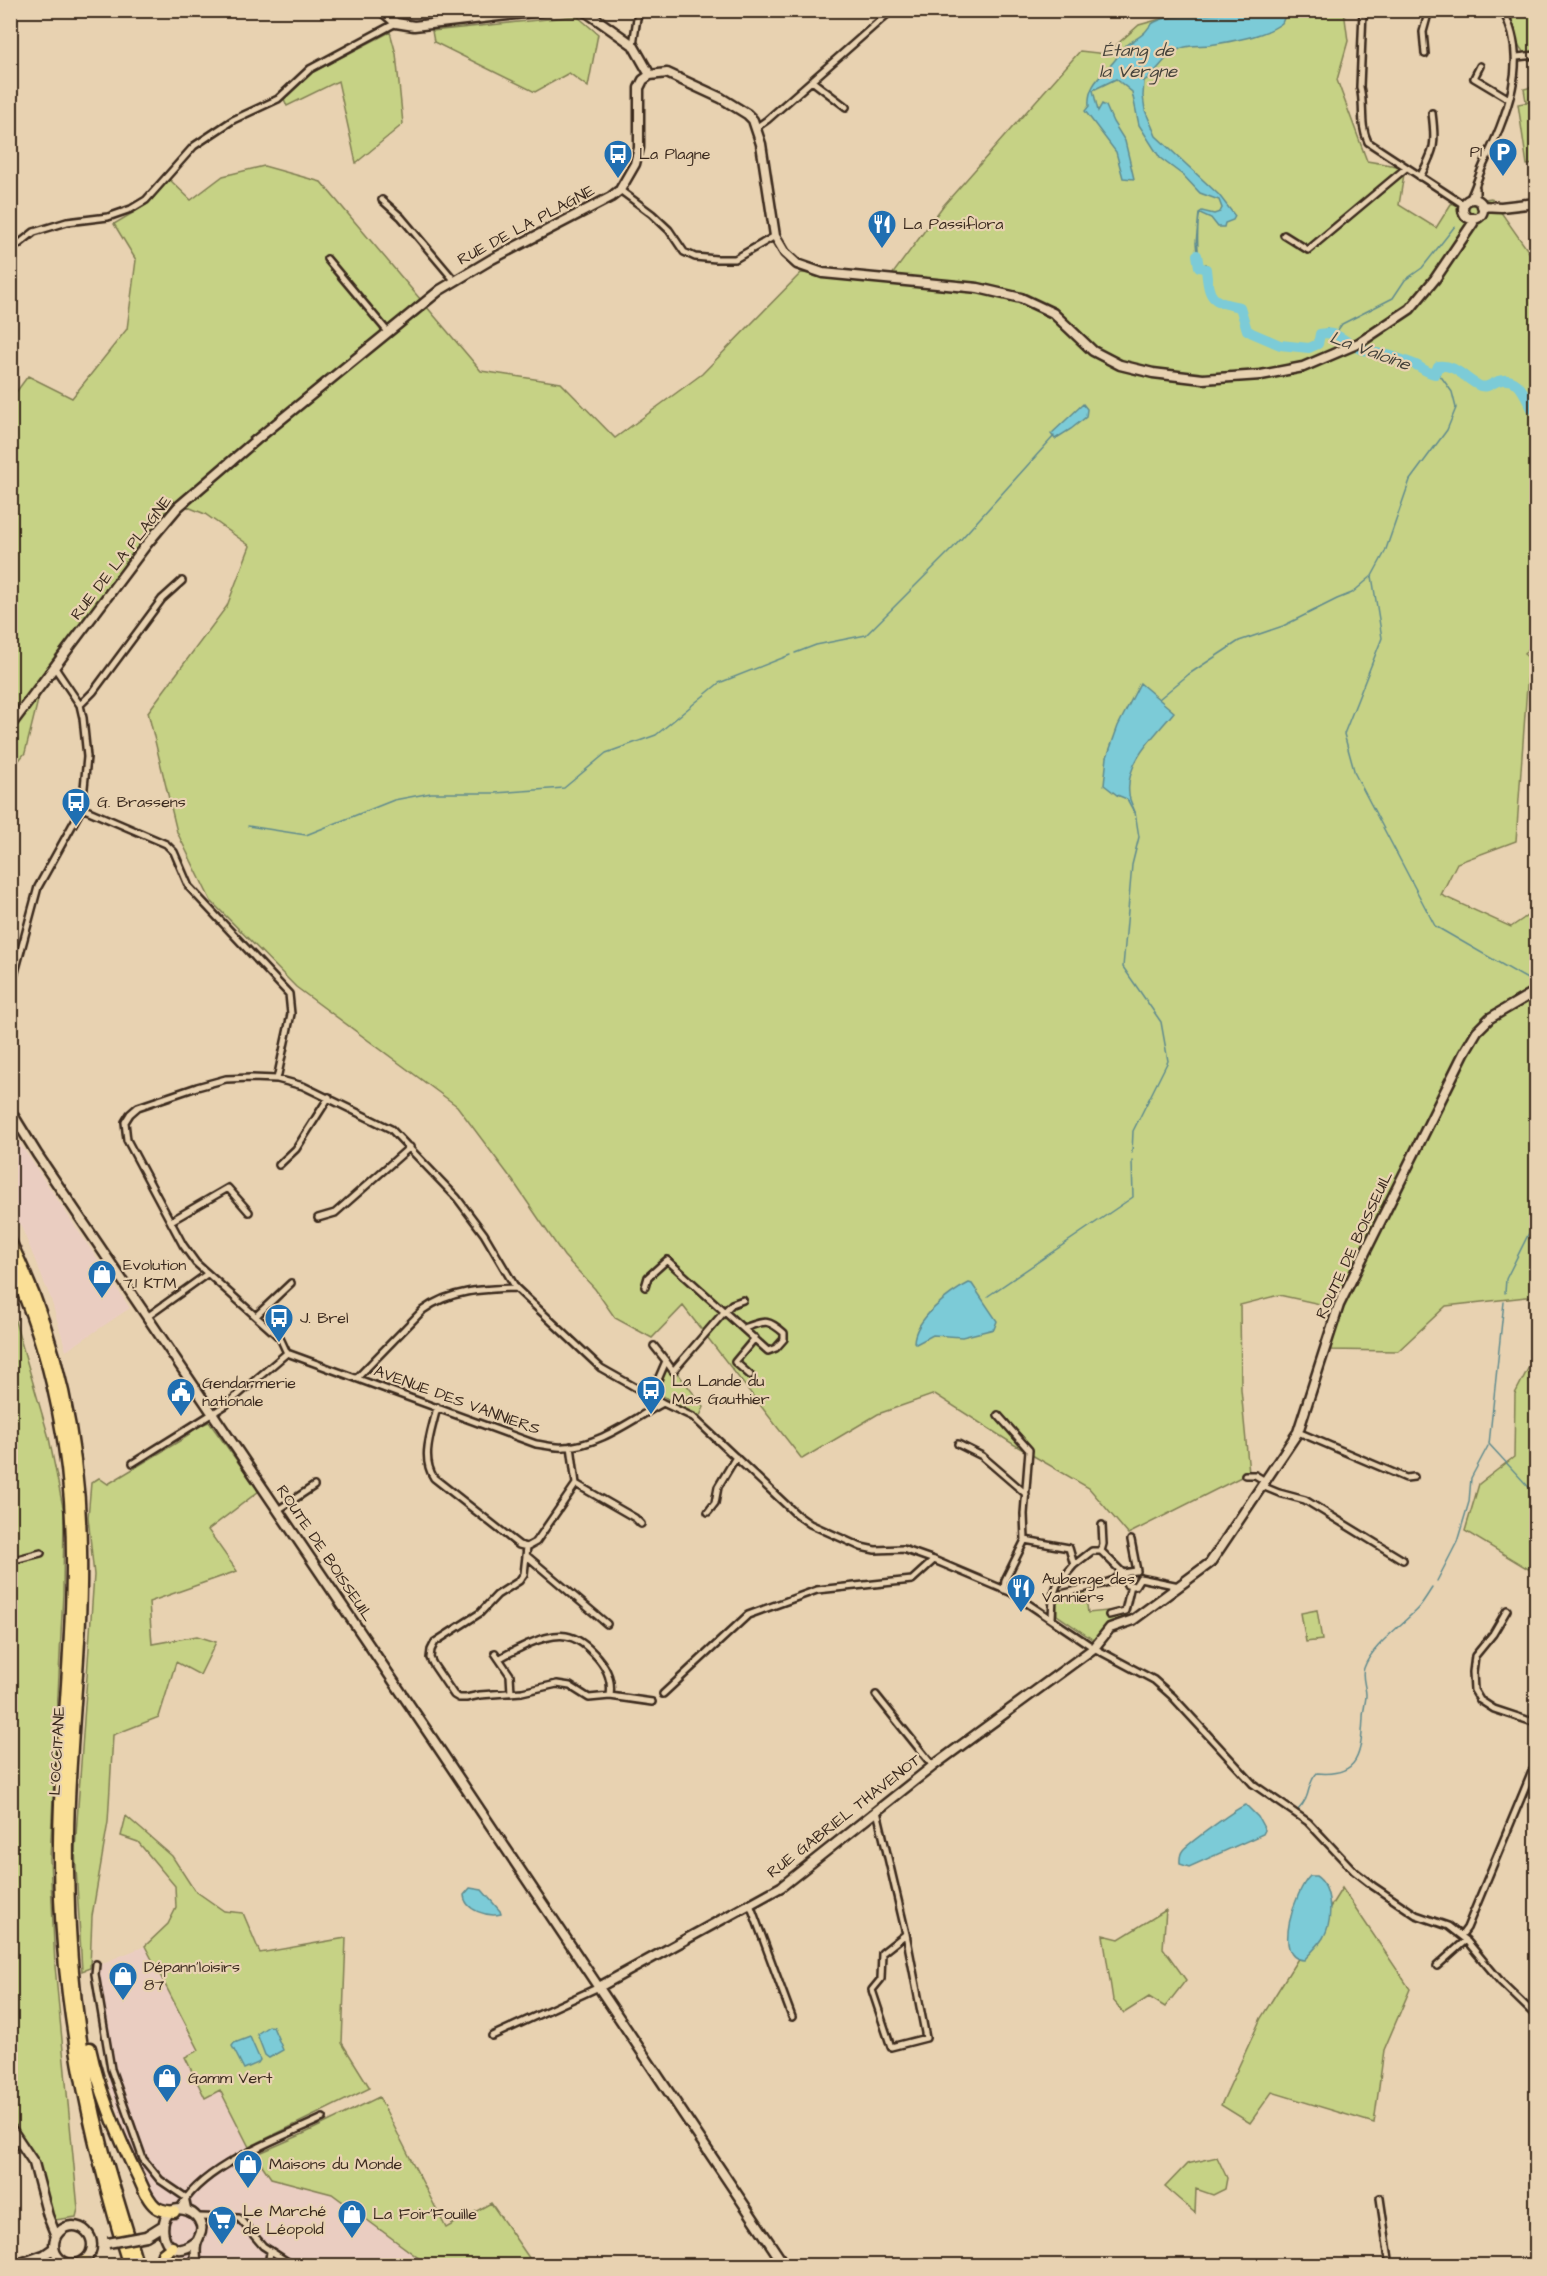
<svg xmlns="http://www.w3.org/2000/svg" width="1547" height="2276" font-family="'Architects Daughter',sans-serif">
<rect width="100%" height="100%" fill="#e8d2b1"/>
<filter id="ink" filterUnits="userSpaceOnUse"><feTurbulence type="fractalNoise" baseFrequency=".0167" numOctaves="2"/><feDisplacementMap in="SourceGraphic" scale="12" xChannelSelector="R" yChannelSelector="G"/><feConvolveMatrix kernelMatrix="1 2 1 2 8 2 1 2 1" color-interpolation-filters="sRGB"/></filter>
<g filter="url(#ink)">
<path fill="#eacdc1" d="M10,1134l11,11 109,163 -64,43 -15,-52 -30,-73 -10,-19z
M145,1946l55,104 -14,7 19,41 15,-8 29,57 22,31 61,16 96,71h-246l-53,-123 -20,-56 -19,-118z"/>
<path fill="#c6d285" stroke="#807e52" stroke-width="1.5" d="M1189,11h155l4,30 -11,39 30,81 30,5 7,8 -5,31 37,23 15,-24 40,-6 45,64v380l-12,12 5,4 -13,183 -59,22 -16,32 70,32 25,-17v386l-90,10 -48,45 -70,-1 6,-43 -55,-12 -39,10 1,84 8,84 -121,61 -39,-46 -76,-44 -78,-50 -57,20 -76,45 -119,-153 -31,32 -37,-20 -20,-29 -31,-33 -51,-75 -56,-75 -161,-119 -85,-86 -34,-69 -29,-120 79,-106 23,-60 -45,-32 -32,-13 -130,179 -18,73 -14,17v-371l17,-23 44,22 55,-69 9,-69 -22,-36 34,-20 21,-25 22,21 32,-24 41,-10 57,16 160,189 80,12 54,55 87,-64 99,-101 88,6 54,-73 137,-155 26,3 33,-29z
M1517,11h19v40l-12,2 -5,-7 -8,-27z
M577,16l21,18 -10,53 -19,-14 -34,19 -101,-50 -2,-11z
M390,32l6,22 7,70 -47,39 -18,-82 -51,25 -3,-7 29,-27z
M1536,86v78l-9,1 -9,-61 11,-2 -3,-1 -2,-12z
M13,1314l36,124 15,74 -1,81 -13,266 5,107 23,243 -2,8 -21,3 -28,-70 -16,-27 -1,-808z
M1536,1353v211l-1,9 -70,-42 14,-47 35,-27 1,-63z
M669,1362l35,45 -5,11 -41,-25 -1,-5z
M209,1422l50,69 -51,39 29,41 -88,31 3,42 45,-8 19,6 -16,33 -24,-13 -17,55 -46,18 -5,87 -16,94 -2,52 -8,3 -7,-121 19,-275 -6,-58 3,-34 8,-5 9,6 80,-48 6,-8z
M1085,1589l3,24 19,-2 2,6 19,-2v4l-33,22 -38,-26 -1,-15 2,-3z
M1317,1610l5,30 -16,2 -5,-29z
M126,1816l46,40 22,34 30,21 19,2 17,40 86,-15 -4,105 28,45 -121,59 -29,-57 -15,8 -20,-41 14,-7 -54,-104 23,-22 8,-16 -1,-22 -37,-44 -17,-6z
M1342,1888l68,101 -26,61 -10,73 -102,-31 -22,31 -29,-18 40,-87z
M1166,1910l-3,38 23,32 -21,27 -16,-10 -25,16 -11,-13 -10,-65 16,4z
M379,2097l67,131 45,-25 43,62h-106l-96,-71 -61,-16 -16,-23 48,-21z
M1217,2157l10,21 -2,11 -12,6 -17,-6 -1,24 -30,-26 22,-23z"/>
<path fill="#7bcbd7" stroke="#618b8d" stroke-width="1.5" d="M1228,11h59l-5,12c-18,14 -50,18 -72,22 -9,1 -19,0 -28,3 -17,6 -24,24 -38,33l-1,15 2,14 11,26 63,59 16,21 -2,4 -8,3 -1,4h-6l-7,-9 -11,-5c-3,9 -4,45 2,53l4,-2 2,2c1,13 0,36 19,37 6,1 9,0 15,2l6,22 3,3 20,7 6,5 30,4 8,-2 3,-13 9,-2v2l21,7 -25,-5 -3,1 -4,12c-23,4 -50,-4 -69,-16l-7,-23c-29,-6 -31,-6 -34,-37l-8,-5 -2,-22 3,-30 3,-2 12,3 6,-2 2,-4 -3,-8 -19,-7 -16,-17 -24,-18 -21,-33 -7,-33 -16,-13 -23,11 5,21 4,-7 4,2 7,16 12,19 9,38 -11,-1 -7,-26 -31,-41 4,-5c-2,-22 14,-31 26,-46 4,-5 6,-11 11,-15 6,-4 13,-7 19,-13 3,-3 5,-8 10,-10 20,-10 56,-4 73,-11z
M1362,346l12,7h16l22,9h6l13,10 3,-1 4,-7c11,-2 21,2 30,10 3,3 5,8 9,10 13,6 23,-10 36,-4 15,7 13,23 23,27v3l-4,-1c-6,-10 -7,-20 -18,-26 -13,-7 -19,5 -31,4 -17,-1 -20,-24 -45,-21l-3,8 -45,-18 -15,-2 -16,-5z
M1083,404l4,5 -1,8 -15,12 -16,10 -4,-5z
M1140,683l34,29c-18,23 -49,49 -45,82 0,6 4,12 6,18h-1l-7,-13 -10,-4 -13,-10 3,-28 11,-31z
M969,1283l3,1 25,37 -3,8 -32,8 -29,-2 -17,9 -2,-2c1,-23 35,-49 55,-59z
M1246,1805l12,12 7,13 -2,4 -74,33 -9,-3c0,-5 -1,-9 3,-14 5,-6 56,-44 63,-45z
M1310,1876h6c17,11 17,46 7,62 -5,8 -13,15 -19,22 -33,-1 -8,-71 6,-84z
M470,1888l12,2 18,21 1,3c-13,3 -36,-3 -37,-19z
M269,2026l4,1 10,23 -14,8 -4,-3 -8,-21z
M250,2037l10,23 -2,3 -14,6 -12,-23 2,-3z"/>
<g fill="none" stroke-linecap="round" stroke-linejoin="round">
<path stroke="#618b8d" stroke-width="1.5" d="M1335,334l7,-10 51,-26 12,-18 17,-12 33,-42
M1437,371l15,21 4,16 -9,22 -37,50 -25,72 -13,24 10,62 -38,96 11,40 80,152 101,58
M795,653l21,-8 50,-10 87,-87 101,-112
M1159,699l30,-25 50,-33 44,-15 54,-27 15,-6 20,-17
M248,826l58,9 88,-35 37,-7h64l69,-5 42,-35 50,-18 63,-52 71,-28
M1132,1153l1,-22 35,-70 -7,-39 -38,-55 9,-102 7,-28 -4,-25
M1505,1293l1,-14 30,-60
M988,1296l145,-99 -1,-36
M1504,1302l-15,142 47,51
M1437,1581l20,-39 12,-40 2,-24 17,-32
M1298,1810c14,-14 8,-26 19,-37 43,4 44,-20 46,-55 0,-8 3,-16 3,-23 0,-8 -5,-19 -2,-27 8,-23 39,-43 55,-61 5,-6 9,-13 13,-19"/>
<path stroke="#7bcbd7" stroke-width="10" d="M1197,255l2,12 7,2c3,31 5,32 34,38l7,23 5,3 28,12 29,3 9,-4 2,-10c18,-4 25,9 39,14 10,5 21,5 32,8 8,3 19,6 27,10 6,4 10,7 17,8l3,-8c19,-2 26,13 42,20 8,2 11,-2 18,-5 21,-7 27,15 34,28l4,1"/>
<g stroke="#3b2a1e" stroke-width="10">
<path id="street" d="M1363,10l-3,77c5,19 -1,37 8,55l96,63
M1507,18l8,-8
M633,45l4,-27 4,-8
M1425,54l-2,-22 6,-22
M1517,57l19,-2
M1480,66l-6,12 35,21
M812,81l34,26
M757,127l10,-7 125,-110
M1420,177c15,-28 16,-33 12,-64
M620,190l32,24 17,16 15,22 11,5 21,2h19l40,-23
M382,200l19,17 53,63
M1469,200c6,-11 9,-23 14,-34 22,-48 49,-106 19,-156
M1476,200v-12
M1284,235l24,15 98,-82
M10,251l24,-19 33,-10 41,-5 23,-8 15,-9 48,-54 39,-26 45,-21 32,-30 86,-46
M327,259l61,73
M80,705l13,-13 69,-93 20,-18
M82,808l84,36 8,8 15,35 100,107 2,20 -14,65
M10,991l28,-104 44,-79 5,-51 -4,-39 -3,-13 -25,-37
M279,1165l17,-16 33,-52
M318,1218l17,-5 75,-66
M171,1221l57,-33 21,24
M645,1287l3,-10 19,-17 101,91 8,-3 8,-9v-6c-17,-15 -19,-12 -40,-5
M256,1316l35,-33
M147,1317l60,-43
M666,1361l7,10 52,-60 7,-7 11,-4
M750,1375l-15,-13 20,-24
M357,1378l66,-68c27,-20 60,-21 93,-22
M651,1396l15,-35 -12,-15
M663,1403c-30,16 -64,43 -99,44 -10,1 -19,-2 -28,-3l-249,-91 -7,-15 -84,-75 -13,-18 -56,-105 -2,-18 5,-8 8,-7 59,-20 29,-8 25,-1 26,1 26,7 88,43 66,69 27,36 32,54 85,80 62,35 30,14 103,97 14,10 51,23 14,3 28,-1 31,11 78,33 82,55 60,32 18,16 81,88 55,38 46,49 19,15 43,29 32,11 18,14 35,42 35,34
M437,1407c-5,24 -17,50 -3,71l85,67 8,2 9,-5 40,-58 -5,-38
M998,1415l31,35 -5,64 1,26 -20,40 -1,10
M1298,1432l108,46 8,-1
M958,1444l24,12 44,38
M133,1463l93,-58 61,-52
M1245,1475h10l10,6
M576,1484l59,34 6,6
M1262,1486l17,7 26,7 98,60
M278,1510l36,-24
M708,1512l7,-9 3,-16 18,-30
M1025,1540l44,8 5,17
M1131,1540l6,31
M527,1547l-3,27 -5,7 -22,14 -17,18 -45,29 -4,8 -1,8 3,6 21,31 5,3h7l14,-3 42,-3 35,-8 13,2 19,12 21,-2 42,6
M1101,1551l22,22 4,12 8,1 5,-8
M1101,1551l2,-7 -1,-19
M527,1556l80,68
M10,1561l31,-8
M1140,1578l39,8
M1053,1596l49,-12 12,-4 9,-7 13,-2
M1507,1610l-14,24 -18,22 -2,16 1,18 6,10 14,9 42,14
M1109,1615l16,-4 6,-26
M1052,1618l1,-22 4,-11 17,-20 18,-14h9
M495,1653l15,22 1,18
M499,1659c9,-6 19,-10 29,-15 31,-13 47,-13 70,14 10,12 14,23 12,38
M663,1694l85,-79 69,-25 95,-10 22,-20
M876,1695l57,71
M877,1811l29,123 20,104 -35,9 -19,-57 9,-11 1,-26 24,-19
M750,1904l42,113
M1461,1936l6,-8 69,-166
M96,1964l-1,10 16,95 32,90 17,21 25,17 3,14
M1437,1966l29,-26
M492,2036l107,-49
M1380,2198l10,68
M179,2210c21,-44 100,-71 144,-92
M198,2217l41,1 24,28 31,20
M268,2266l2,-14"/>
</g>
<g stroke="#3b2a1e" stroke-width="13">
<path id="secondary" d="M381,10l15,13 18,3 136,-16
M579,10l6,1 48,34 17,30
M1463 209a10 10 0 1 1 20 0a10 10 0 1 1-20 0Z
M1482,206l19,1 35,-4
M10,726l136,-181 32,-38 78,-67 184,-150 52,-31 119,-62 9,-7 15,-26 4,-16v-60l4,-8 7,-5 17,-2 54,25 26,16 6,6 8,24 14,92 10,17 12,11 26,9 155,15 43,10 32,15 40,38 27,14 33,8 50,6 58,-4 42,-8 56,-24 51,-34 25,-30 38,-56v-5
M10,1110l27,44 401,593 347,519
M599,1987l182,-100 152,-121 161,-118 16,-20 23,-8 77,-57 88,-131 41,-127 125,-252 13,-22 13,-13 46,-27
M10,2127l24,36 14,53 8,20
M54 2245a19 19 0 1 1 38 0a19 19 0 1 1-38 0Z
M146,2236l16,-10
M196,2242c-39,30 -45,-45 -8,-31 6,2 11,8 13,14 2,7 -2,11 -4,17 -3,7 -1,16 0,24
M13,2266l31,-11 10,-7"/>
</g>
<g stroke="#3b2a1e" stroke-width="15">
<path id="highway" d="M10,1241c48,96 70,204 71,309 2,107 -15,213 -13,320 1,92 11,186 34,275 11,41 24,81 36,121
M10,1263c43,91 62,194 62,293 1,101 -14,201 -13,302 1,140 28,274 70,408
M90,2048c10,46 28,89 49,131 4,9 9,22 17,28 5,4 11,4 18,5
M85,2261v5
M74,2265v1
M159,2266l4,-12 9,-7"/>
</g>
<use href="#street" stroke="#e8d2b1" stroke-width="5"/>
<use href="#secondary" stroke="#e8d2b1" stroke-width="8"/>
<use href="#highway" stroke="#fadf96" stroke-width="10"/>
<g stroke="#3b2a1e" stroke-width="13" stroke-linecap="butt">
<path id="secondary-bridge" d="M108,2243l38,-7"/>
</g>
<use href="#secondary-bridge" stroke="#e8d2b1" stroke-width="8"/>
</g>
</g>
<defs>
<g id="parking-pin" transform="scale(1.5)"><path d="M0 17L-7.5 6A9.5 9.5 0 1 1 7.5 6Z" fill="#1f6fb2" stroke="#e8d2b1"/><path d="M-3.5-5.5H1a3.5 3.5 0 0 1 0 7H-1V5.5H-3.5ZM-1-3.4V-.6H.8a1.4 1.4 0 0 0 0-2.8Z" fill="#fff"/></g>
<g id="bus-pin" transform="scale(1.5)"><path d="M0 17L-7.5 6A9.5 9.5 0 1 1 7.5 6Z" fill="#1f6fb2" stroke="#e8d2b1"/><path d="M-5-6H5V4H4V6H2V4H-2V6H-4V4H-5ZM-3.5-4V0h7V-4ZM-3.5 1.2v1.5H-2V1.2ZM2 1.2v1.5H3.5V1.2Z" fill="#fff"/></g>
<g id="restaurant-pin" transform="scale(1.5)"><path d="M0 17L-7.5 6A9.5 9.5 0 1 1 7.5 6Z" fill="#1f6fb2" stroke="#e8d2b1"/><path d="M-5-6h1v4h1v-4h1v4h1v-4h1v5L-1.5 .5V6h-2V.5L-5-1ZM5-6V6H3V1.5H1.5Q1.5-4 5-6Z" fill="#fff"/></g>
<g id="shop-pin" transform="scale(1.5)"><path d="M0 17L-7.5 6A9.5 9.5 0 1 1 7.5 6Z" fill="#1f6fb2" stroke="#e8d2b1"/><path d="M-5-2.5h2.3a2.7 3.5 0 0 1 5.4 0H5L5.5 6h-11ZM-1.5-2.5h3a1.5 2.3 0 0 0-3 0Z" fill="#fff"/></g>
<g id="civic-pin" transform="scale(1.5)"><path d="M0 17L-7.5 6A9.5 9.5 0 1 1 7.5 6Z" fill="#1f6fb2" stroke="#e8d2b1"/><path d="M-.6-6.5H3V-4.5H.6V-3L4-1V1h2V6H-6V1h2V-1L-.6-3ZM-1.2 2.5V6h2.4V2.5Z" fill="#fff"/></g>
<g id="supermarket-pin" transform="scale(1.5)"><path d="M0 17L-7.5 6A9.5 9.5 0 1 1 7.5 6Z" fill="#1f6fb2" stroke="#e8d2b1"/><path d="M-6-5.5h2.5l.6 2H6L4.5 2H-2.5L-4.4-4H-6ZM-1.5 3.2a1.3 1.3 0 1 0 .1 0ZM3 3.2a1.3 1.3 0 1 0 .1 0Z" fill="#fff"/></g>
</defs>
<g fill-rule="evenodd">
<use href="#parking-pin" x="1503" y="152"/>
<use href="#bus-pin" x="618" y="154"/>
<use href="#restaurant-pin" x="882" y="224"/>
<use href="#bus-pin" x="76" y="802"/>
<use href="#shop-pin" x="102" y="1274"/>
<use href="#bus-pin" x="279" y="1318"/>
<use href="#bus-pin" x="651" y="1390"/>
<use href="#civic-pin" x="181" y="1392"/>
<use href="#restaurant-pin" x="1021" y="1588"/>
<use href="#shop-pin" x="123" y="1976"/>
<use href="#shop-pin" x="167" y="2078"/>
<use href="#shop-pin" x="248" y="2164"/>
<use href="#shop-pin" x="352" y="2214"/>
<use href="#supermarket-pin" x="222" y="2220"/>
</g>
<g text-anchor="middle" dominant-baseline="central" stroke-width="4.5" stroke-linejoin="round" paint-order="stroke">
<g font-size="16" fill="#3b2a1e" stroke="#e8d2b1" text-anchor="start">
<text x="1482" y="152" text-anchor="end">P1</text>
<text x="639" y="154">La Plagne</text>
<text x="903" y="224">La Passiflora</text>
<text x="97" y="802">G. Brassens</text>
<text x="123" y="1265">Evolution<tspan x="123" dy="18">7.1 KTM</tspan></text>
<text x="300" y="1318">J. Brel</text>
<text x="672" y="1381">La Lande du<tspan x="672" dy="18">Mas Gauthier</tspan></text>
<text x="202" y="1383">Gendarmerie<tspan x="202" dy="18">nationale</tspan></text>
<text x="1042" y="1579">Auberge des<tspan x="1042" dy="18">Vanniers</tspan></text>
<text x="144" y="1967">Dépann'loisirs<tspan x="144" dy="18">87</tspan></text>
<text x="188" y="2078">Gamm Vert</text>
<text x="269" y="2164">Maisons du Monde</text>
<text x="243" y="2211">Le Marché<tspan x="243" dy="18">de Léopold</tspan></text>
<text x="373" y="2214">La Foir'Fouille</text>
</g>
<g font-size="16" fill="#3b2a1e" stroke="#e8d2b1">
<text transform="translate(526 225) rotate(-28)">RUE DE LA PLAGNE</text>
<text transform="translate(121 558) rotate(-52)">RUE DE LA PLAGNE</text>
<text transform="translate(1354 1245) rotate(-65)">ROUTE DE BOISSEUIL</text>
<text transform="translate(457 1400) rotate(20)">AVENUE DES VANNIERS</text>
<text transform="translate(325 1553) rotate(56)">ROUTE DE BOISSEUIL</text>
<text transform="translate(57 1751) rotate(-87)">L'OCCITANE</text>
<text transform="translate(844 1816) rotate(-38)">RUE GABRIEL THAVENOT</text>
</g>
<g font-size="18" font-style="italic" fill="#45423a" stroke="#e8d2b1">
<text x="1138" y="50">Étang de<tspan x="1138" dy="21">la Vergne</tspan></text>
<text transform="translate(1370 351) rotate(20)">La Valoine</text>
</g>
</g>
<rect width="1547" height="2276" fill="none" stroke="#e8d2b1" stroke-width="36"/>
<rect x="18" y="18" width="1511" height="2240" fill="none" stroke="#3b2a1e" stroke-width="2" filter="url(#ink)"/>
</svg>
